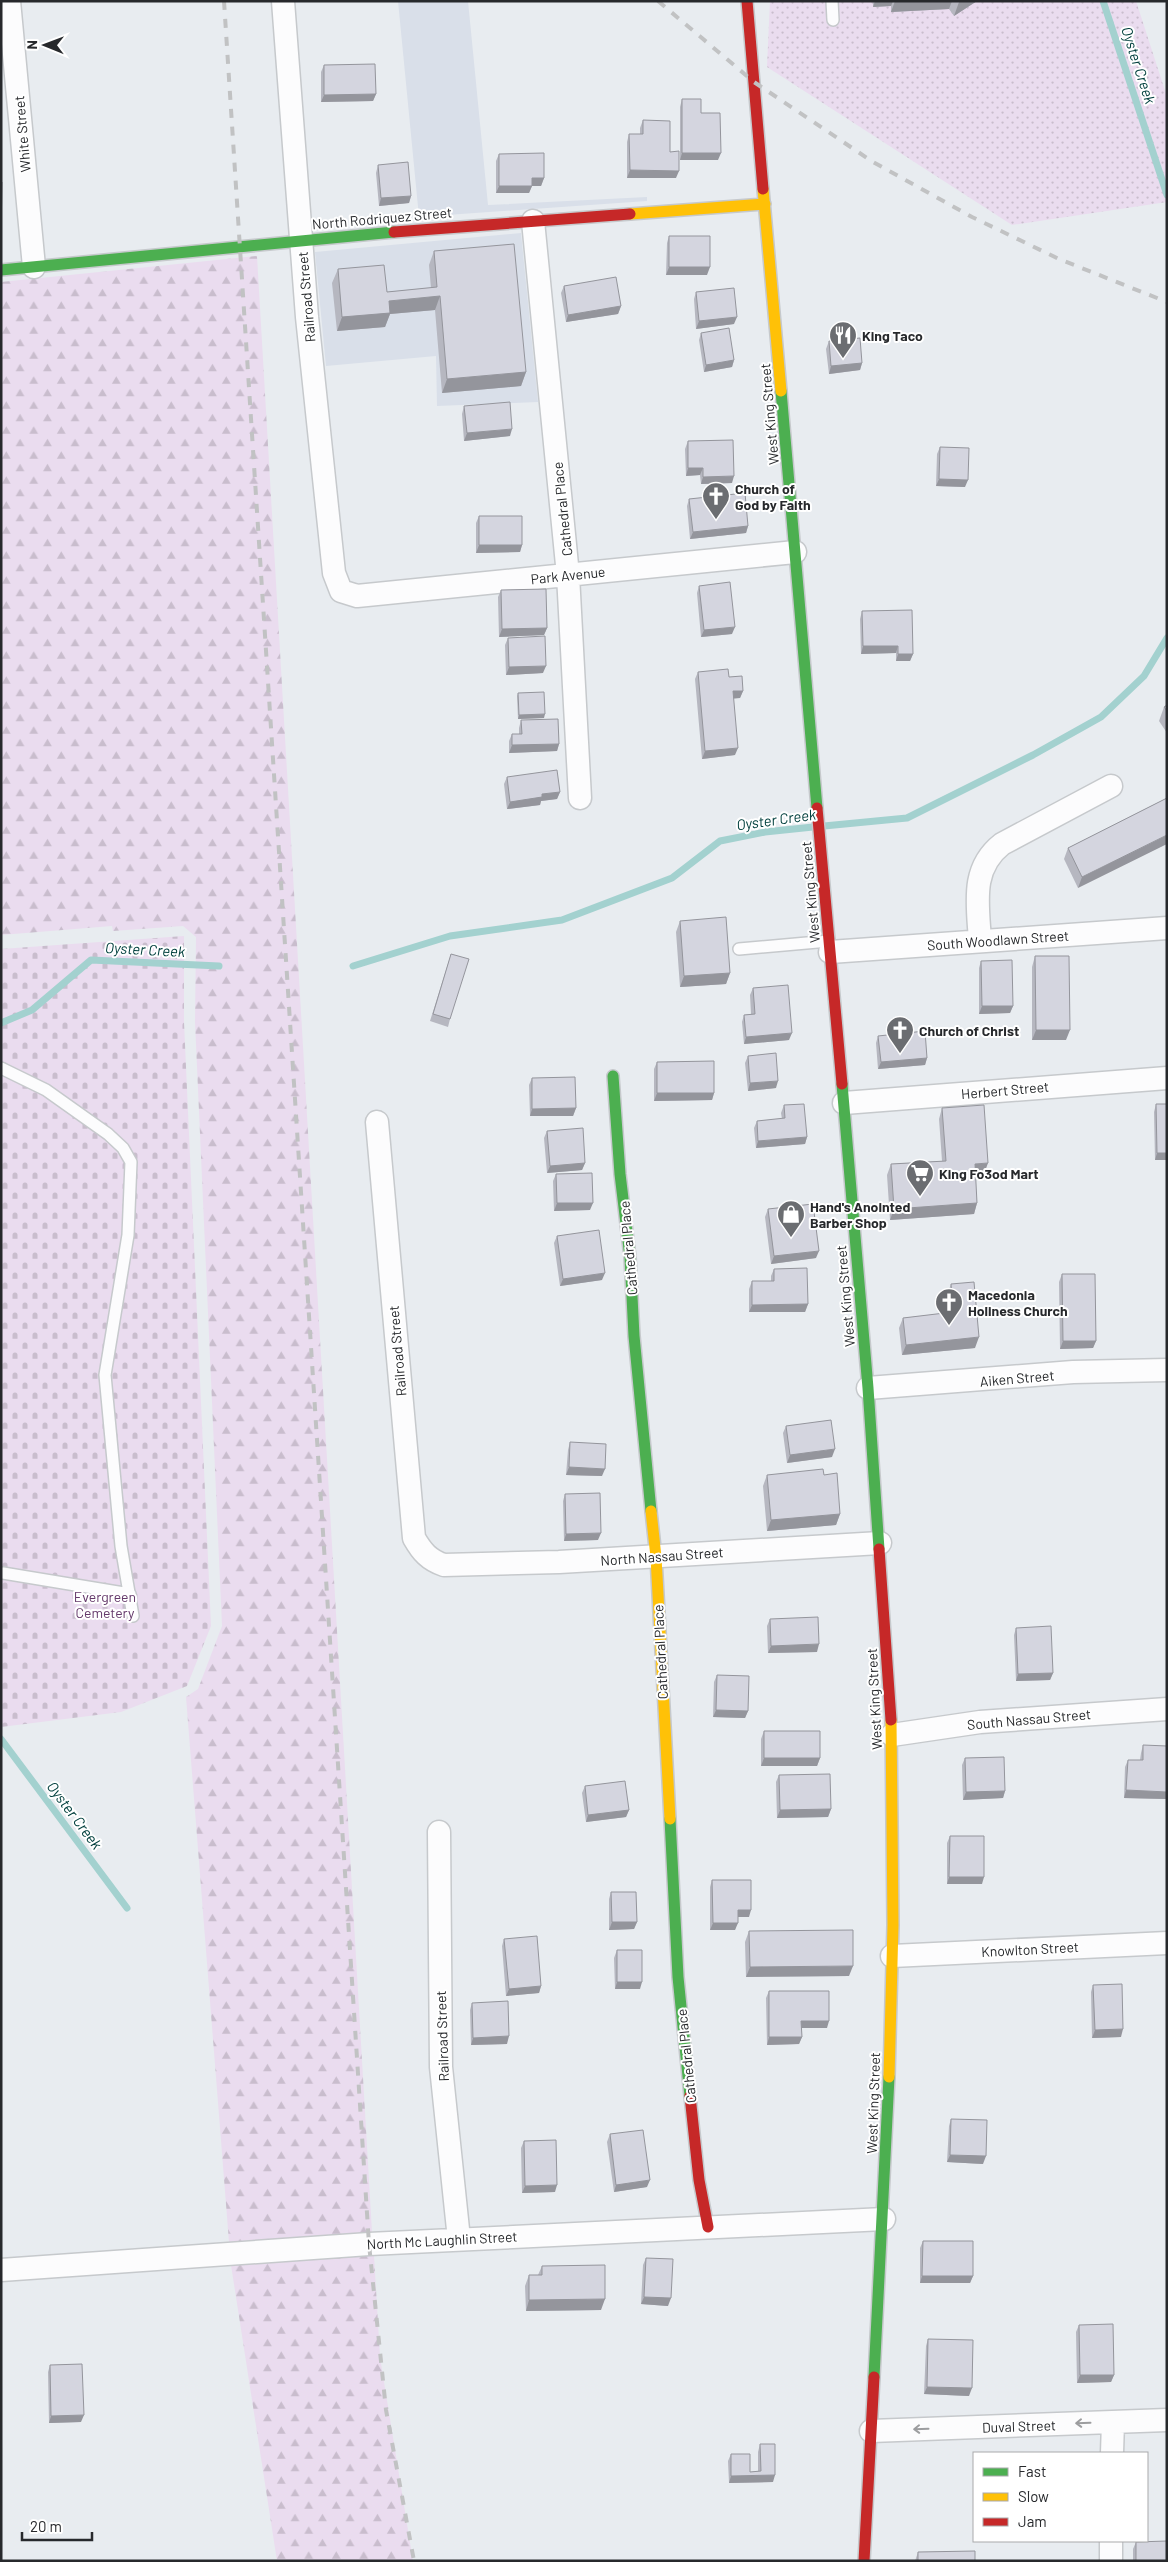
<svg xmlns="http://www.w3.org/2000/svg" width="1168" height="2562" font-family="Barlow,sans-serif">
<defs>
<pattern id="forest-firs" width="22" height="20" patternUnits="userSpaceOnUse" patternTransform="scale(1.25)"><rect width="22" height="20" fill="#eadcef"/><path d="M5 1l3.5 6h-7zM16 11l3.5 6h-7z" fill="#c9bdcd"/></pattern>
<pattern id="cemetery-stones" width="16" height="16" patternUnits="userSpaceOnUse" patternTransform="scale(1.25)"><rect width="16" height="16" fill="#eadcef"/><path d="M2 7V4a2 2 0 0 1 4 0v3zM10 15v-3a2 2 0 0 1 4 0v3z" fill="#c9bdcd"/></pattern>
<pattern id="park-dots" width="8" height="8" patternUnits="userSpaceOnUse" patternTransform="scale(1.25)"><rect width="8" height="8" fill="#eadcef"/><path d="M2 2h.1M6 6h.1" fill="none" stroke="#c9bdcd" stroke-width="1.8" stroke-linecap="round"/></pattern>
</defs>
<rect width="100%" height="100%" fill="#e8ecf0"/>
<path fill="#d9dfe9" d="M398,1h70l20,204 159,-8v4l-228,16z
M521,233l17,169 -101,4 -1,-50 -110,10 -11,-114z"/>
<path fill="url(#forest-firs)" d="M257,256l115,1976 -143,10 -43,-545 12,-8 24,-63 -27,-604 1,-85 -13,-11 -70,5 -1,-5 -111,9v-653z
M374,2255l6,102 33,204h-136l-46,-296z"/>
<path fill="url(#cemetery-stones)" d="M184,936v86l27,604 -24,60 -66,26 -120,15v-778z"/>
<path fill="url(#park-dots)" d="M770,1h366l31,96v105l-155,23 -245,-158z"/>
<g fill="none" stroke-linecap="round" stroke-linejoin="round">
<path stroke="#a3d1cf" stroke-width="7" d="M1103,1l64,194
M824,826l83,-8 126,-63 68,-38 43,-41 23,-38
M353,966l97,-30 112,-16 110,-42 48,-37 45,-9 48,-5
M1,1023l31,-13 59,-50 128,6
M1,1739l126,169"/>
<g stroke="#c6c9cc" stroke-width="14">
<path id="lane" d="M832,1l1,19
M739,949l90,-8
M1,1068l45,22 62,44 15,14 8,14 -3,73 -23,140 16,171 12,70
M3,1573l127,21"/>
</g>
<g stroke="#c6c9cc" stroke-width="25">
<path id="street" d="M9,1l25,266
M283,1l24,316 27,256 7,18 16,5 438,-44
M533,221l35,354 12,223
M980,941c-2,-36 -10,-72 22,-97l109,-58
M830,952l337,-24
M844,1103l323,-25
M377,1122l37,416c8,14 15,22 30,27l115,-3 321,-19
M868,1388l205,-16 94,-2
M892,1735l88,-13 187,-13
M439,1832l2,235 18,172
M892,1956l275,-13
M1,2270l368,-26 515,-25
M871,2431l296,-11
M1112,2453l1,-31
M1111,2561v-20"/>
</g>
<g stroke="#c6c9cc" stroke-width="14">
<path id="fast" d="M1,270l393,-38
M781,391l36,417
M613,1076l7,98 10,83 4,79 17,175
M842,1084l26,304 11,161
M670,1819l8,158 12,119
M874,2377l15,-300"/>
</g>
<g stroke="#c6c9cc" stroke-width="14">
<path id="slow" d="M763,189l18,202
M630,214l135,-10
M651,1511l5,46 14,262
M889,2077l4,-152 -2,-205"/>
</g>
<g stroke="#c6c9cc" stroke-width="14">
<path id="jam" d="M747,1l16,188
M394,232l236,-18
M817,808l25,276
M879,1549l12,171
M690,2096l9,84 9,47
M864,2561l10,-184"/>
</g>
<use href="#lane" stroke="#fcfcfd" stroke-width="11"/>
<use href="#street" stroke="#fcfcfd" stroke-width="22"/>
<use href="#fast" stroke="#4caf50" stroke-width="11"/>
<use href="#slow" stroke="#ffc107" stroke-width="11"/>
<use href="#jam" stroke="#c62828" stroke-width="11"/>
<path stroke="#c1c2c3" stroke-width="4" stroke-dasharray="9 9" stroke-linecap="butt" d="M224,1l145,2243 17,166 28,151
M658,1l96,81 119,80 99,55 87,42 108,43"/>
</g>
<path fill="#b6b7c0" d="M873,1h104l-23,15 -5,-7 -58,3v-6l-18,1z
M324,65l52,29 -3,7 -52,1v-30z
M682,99l19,14 17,47h-38v-53z
M643,120l27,32 6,26h-49v-36l2,-8h11v-6z
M499,154l45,24 -3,8h-9l-3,7h-33v-32z
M378,165l33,31 -2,7 -30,3 -3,-33z
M669,236l38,39h-41l1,-32z
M434,251l92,121 -5,14 -79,7 -7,-83 -45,4 -5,13 -48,4 -5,-48 6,-14 49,23 44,-4 -2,-23z
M564,286l57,20 -3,8 -52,8 -5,-29z
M696,292l38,32 -38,5 -2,-30z
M701,333l33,27 -2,7 -28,5 -5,-32z
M829,341l33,22 -2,7 -31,4 -3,-25z
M464,406l46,30 -46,5 -2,-27z
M688,441l44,42 -31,1 -1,-9 -14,1 -1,-27z
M940,447l25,40 -29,-1 1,-32z
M689,499l59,27 -2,7 -56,6 -3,-33z
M479,516l43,29 -2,7 -44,1v-30z
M699,586l33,48 -31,3 -4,-44z
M501,590l46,38 -3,7 -45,2 -1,-40z
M862,611l51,43 -3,7h-14v-8l-35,1 -1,-35z
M508,638l35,35 -37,2 -1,-30z
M698,672l31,5 14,14 -3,7h-7l2,57 -33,4 -7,-80z
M518,693l26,25 -26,1 -1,-23z
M1167,705v28l-8,-12 5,-14z
M521,720l38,24 -2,7 -48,2v-12l3,-7h7v-6z
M507,777l53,15 -3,7 -16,2 -1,4 -33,4 -3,-25z
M1167,798l-89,90 -14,-29 4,-11z
M680,921l50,52 -4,11 -46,3 -4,-55z
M451,954l-1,65 -2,8 -18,-6z
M1035,956l31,84h-34v-73z
M981,961l32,45 -3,7 -31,1v-46z
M753,988l36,52 -45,4 -2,-22 2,-7 7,-1 -1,-19z
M878,1036l49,22 -2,7 -47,4 -2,-26z
M748,1056l28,32 -28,3 -3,-28z
M657,1062l57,31 -2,7 -58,1v-32z
M532,1078l44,30 -3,8h-43l-1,-31z
M1156,1104l11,56h-12l-1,-48z
M784,1105l23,32 -2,7 -49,4 -2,-20 3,-7 25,-2 -1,-6z
M942,1108l42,66 -9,1 2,28 -3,11 -84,6 -3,-45 4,-11 51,-3 -3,-42z
M547,1131l38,32 -3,7 -35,3 -3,-35z
M556,1174l34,36 -36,1 -1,-30z
M768,1209l48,49 -45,6 -6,-47z
M557,1236l45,44 -42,6 -6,-43z
M774,1269l34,35 -3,8h-56v-23l3,-8h19v-5z
M1062,1274l34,67 -3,7 -33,1 -1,-67z
M951,1284l24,64 -73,7 -3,-27 4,-10 45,-5 -1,-18z
M786,1426l46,31 -45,6 -4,-30z
M570,1442l32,34 -36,-1 2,-25z
M767,1475h57l16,39 -4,11 -69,6 -4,-45z
M565,1494l33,46 -34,1 -1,-40z
M770,1619l47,33 -49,1 -1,-27z
M1016,1628l37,45 -3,7 -34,1 -2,-46z
M717,1675l31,36 -3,7 -32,-1 1,-35z
M764,1731l56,27 -3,8h-56v-27z
M1143,1745l23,54 -42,-1 1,-31 3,-7h12l1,-7z
M965,1758l40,33 -2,7 -40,2 -1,-35z
M779,1775l52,34 -3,8 -51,1 -1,-36z
M585,1786l44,24 -3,7 -40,5 -4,-29z
M950,1836l32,48h-35v-41z
M712,1880l37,37h-11l-3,13h-25v-43z
M611,1892l26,30 -3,7 -25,1v-31z
M749,1931l100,45 -103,1 -1,-35z
M504,1939l37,47 -2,7 -33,3 -4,-50z
M617,1950l23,39h-25l-1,-31z
M1093,1985l28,52 -29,1 -1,-46z
M769,1991l58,37h-26l1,9 -3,7 -32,1 -1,-47z
M472,2003l35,41 -36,1 -1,-35z
M951,2119l32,45 -36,-2 2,-36z
M610,2134l37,53 -33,5 -7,-50z
M524,2141l31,51 -33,1 -1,-45z
M923,2241l50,35 -3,7h-50v-35z
M646,2258l22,48 -27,-2 2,-39z
M542,2266l59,44 -75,1 -1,-25 4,-11h9z
M1079,2325l35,50 -3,7 -34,1 -1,-51z
M928,2339l41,57 -45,-2 2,-48z
M50,2365l31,57 -32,1 -1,-51z
M760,2444l13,38 -44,1 -1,-22 3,-7 19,18 8,-1v-19z
M1136,2542l31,19h-34v-12z
M918,2552l57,9h-60z"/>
<path fill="#94959c" d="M875,1h18l-2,5 -18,1z
M895,1h57l-3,8 -58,3z
M960,1h17l-23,15 5,-14z
M376,94l-3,7 -52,1 3,-7z
M682,153h39l-3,7h-38z
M630,170l49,1 -3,7h-49z
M532,178h12l-3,8h-12z
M499,186h33l-3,7h-33z
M411,196l-2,7 -30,3 2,-8z
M669,267h41l-3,8h-41z
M440,296l-5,14 -45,4 -5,13 -48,4 5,-14 47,-16z
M621,306l-3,8 -52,8 2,-7z
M737,317l-3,7 -38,5 3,-8z
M734,360l-2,7 -28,5 2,-7z
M862,363l-2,7 -31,4 2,-8z
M526,372l-5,14 -79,7 5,-14z
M512,429l-2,7 -46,5 3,-8z
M688,468h15l-3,7 -14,1z
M734,476l-2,7 -31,1 2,-7z
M939,479l29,1 -3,7 -29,-1z
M748,526l-2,7 -56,6 3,-7z
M479,545h43l-2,7 -44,1z
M735,627l-3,7 -31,3 3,-7z
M547,628l-3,7 -45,2 3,-8z
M863,646h35l-2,7 -35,1z
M898,654h15l-3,7h-14z
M546,666l-3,7 -37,2 3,-8z
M733,691h10l-3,7 -10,1z
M545,714l-1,4 -26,1 1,-4z
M559,744l-2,7 -48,2 3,-8z
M738,748l-3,7 -33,4 3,-8z
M560,792l-3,7 -16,2 -1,4 -33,4 3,-7 32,-8z
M1167,835v9l-89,44 4,-11z
M730,973l-4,11 -46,3 4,-11z
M982,1006h31l-3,7 -31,1z
M1036,1030h34l-4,10h-34z
M792,1033l-3,7 -45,4 2,-7z
M927,1058l-2,7 -47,4 3,-7z
M778,1081l-2,7 -28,3 2,-8z
M657,1093h57l-2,7 -58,1z
M576,1108l-3,8h-43l2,-7z
M807,1137l-2,7 -49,4 2,-7z
M1157,1153h10v7h-12z
M585,1163l-3,7 -35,3 3,-7z
M988,1163l-4,11 -13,1 4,-11z
M557,1203h36l-3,7 -36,1z
M977,1203l-3,11 -84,6 4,-11z
M819,1251l-3,7 -45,6 3,-8z
M605,1273l-3,7 -42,6 3,-7z
M808,1304l-3,8h-56l3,-7z
M979,1337l-4,11 -73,7 4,-10z
M1063,1341h33l-3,7 -33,1z
M835,1449l-3,8 -45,6 3,-8z
M569,1467l36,2 -3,7 -36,-1z
M840,1514l-4,11 -69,6 4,-11z
M601,1533l-3,7 -34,1 2,-7z
M819,1644l-2,8 -49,1 3,-7z
M1053,1673l-3,7 -34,1 2,-7z
M716,1710l32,1 -3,7 -32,-1z
M764,1758h56l-3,8h-56z
M1126,1790l41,2v4l-1,3 -42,-1z
M1005,1791l-2,7 -40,2 3,-8z
M831,1809l-3,8 -51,1 3,-8z
M629,1810l-3,7 -40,5 2,-7z
M949,1877h35l-2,7h-35z
M738,1910h13l-2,7h-14z
M612,1922h25l-3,7 -25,1z
M713,1923h25l-3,7h-25z
M853,1966l-4,10 -103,1 4,-10z
M617,1982h25l-2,7h-25z
M541,1986l-2,7 -33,3 3,-7z
M801,2021h28l-2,7h-28z
M1123,2029l-2,8 -29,1 3,-8z
M509,2036l-2,8 -36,1 2,-7z
M769,2037h33l-3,7 -32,1z
M950,2155l36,1 -3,8 -36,-2z
M650,2180l-3,7 -33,5 2,-7z
M557,2185l-2,7 -33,1 3,-7z
M922,2276h51l-3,7h-50z
M644,2297l27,1 -3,8 -27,-2z
M605,2299l-4,11 -75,1 3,-11z
M1080,2375h34l-3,7 -34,1z
M927,2387l45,1 -3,8 -45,-2z
M84,2415l-3,7 -32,1 2,-7z
M775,2475l-2,7 -44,1 2,-7z"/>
<path fill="#d4d5df" stroke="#94959c" d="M375,64l1,30 -52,1v-30z
M682,99h19v14h19l1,40h-39z
M643,120l27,1v31l9,-1v20l-49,-1 -1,-36h14z
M544,153v25h-12v8h-33v-32z
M408,162l3,34 -30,2 -3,-33z
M1,182h1l-1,51z
M669,236h41v31h-41z
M514,244l12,128 -79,7 -7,-83 -51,5 1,12 -48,4 -4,-48 46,-4 3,27 50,-5 -3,-36z
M616,277l5,29 -53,9 -4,-29z
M734,288l3,29 -38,4 -3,-29z
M729,328l5,32 -28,5 -5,-32z
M860,338l2,25 -31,3 -2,-25z
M510,402l2,27 -45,4 -3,-27z
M733,440l1,36 -31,1v-9h-15v-27z
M940,447l29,1 -1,32 -29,-1z
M745,493l3,33 -55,6 -4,-33z
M479,516h43v29h-43z
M730,582l5,45 -31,3 -5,-44z
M546,589l1,39 -45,1 -1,-39z
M912,610l1,44h-15v-8h-35l-1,-35z
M545,636l1,30 -37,1 -1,-29z
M728,669l1,8 13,-1 1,15h-10l5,57 -33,3 -7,-79z
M544,692l1,22 -26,1 -1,-22z
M1167,705v6l-3,-4z
M558,719l1,25 -47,1v-11h10l-1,-14z
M557,770l3,22 -18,2v3l-32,5 -3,-25z
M1167,798v37l-85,42 -14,-29z
M726,917l4,56 -46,3 -4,-55z
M451,954l18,5 -19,60 -17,-5z
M1035,956h34l1,74h-34z
M1012,960l1,46h-31l-1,-45z
M788,985l4,48 -46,4 -2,-22 11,-1 -2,-26z
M925,1031l2,27 -46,4 -3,-26z
M776,1053l2,28 -28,2 -2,-27z
M714,1061v32h-57v-31z
M575,1077l1,31 -44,1v-31z
M804,1104l3,33 -49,4 -1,-20 28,-3 -1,-13z
M1156,1104h11v49h-10z
M984,1105l4,58 -13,1 2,39 -83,6 -3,-45 55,-3 -4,-53z
M583,1128l2,35 -35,3 -3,-35z
M592,1173l1,30h-36l-1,-29z
M813,1204l6,47 -45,5 -6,-47z
M599,1230l6,43 -42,6 -6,-43z
M807,1268l1,36 -56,1v-24h22v-12z
M1062,1274h33l1,67h-33z
M974,1282l5,55 -73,8 -3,-27 50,-6 -2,-28z
M831,1420l4,29 -45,6 -4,-29z
M570,1442l36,2 -1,25 -36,-2z
M823,1469l1,6 13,-2 3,41 -69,6 -4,-45z
M600,1493l1,40 -35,1 -1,-40z
M818,1617l1,27 -48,2 -1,-27z
M1051,1626l2,47 -35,1 -2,-46z
M717,1675l32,1 -1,35 -32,-1z
M764,1731h56v27h-56z
M1143,1745l24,1v46l-41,-2 2,-30h15z
M1004,1757l1,34 -39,1 -1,-34z
M830,1774l1,35 -51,1 -1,-35z
M625,1781l4,29 -41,5 -3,-29z
M950,1836h34v41h-35z
M712,1880h39v30h-13v13h-25z
M611,1892h25l1,30h-25z
M853,1930v36l-103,1 -1,-36z
M537,1936l4,50 -32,3 -5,-50z
M617,1950h25v32h-25z
M1122,1984l1,45 -28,1 -2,-45z
M769,1991h60v30h-28l1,16h-33z
M508,2001l1,35 -36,2 -1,-35z
M951,2119l36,1 -1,36 -36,-1z
M643,2130l7,50 -34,5 -6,-51z
M556,2140l1,45 -32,1 -1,-45z
M923,2241h50v35h-51z
M646,2258l27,1 -2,39 -27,-1z
M605,2265v34l-76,1v-25h13v-9z
M1113,2324l1,51h-34l-1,-50z
M928,2339l45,1 -1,48 -45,-1z
M82,2364l2,51 -33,1 -1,-51z
M760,2444h15v31l-44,1v-22h19v18l11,-1z
M1167,2541v20h-31v-19z
M975,2551v10h-57v-9z"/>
<defs><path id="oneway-shaft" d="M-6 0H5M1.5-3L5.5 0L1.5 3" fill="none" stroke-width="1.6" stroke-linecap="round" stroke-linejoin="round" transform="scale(1.25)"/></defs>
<g stroke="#9c9d9f">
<use href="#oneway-shaft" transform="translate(1083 2423) rotate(178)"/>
<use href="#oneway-shaft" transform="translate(921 2429) rotate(178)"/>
</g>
<defs>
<g id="restaurant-pin" transform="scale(1.4375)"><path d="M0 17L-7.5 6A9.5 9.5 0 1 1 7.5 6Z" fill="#6b6d71" stroke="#fff"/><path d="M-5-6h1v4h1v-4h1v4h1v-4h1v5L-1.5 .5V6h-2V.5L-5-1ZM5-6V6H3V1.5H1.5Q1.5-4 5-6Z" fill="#fff"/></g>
<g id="church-pin" transform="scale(1.4375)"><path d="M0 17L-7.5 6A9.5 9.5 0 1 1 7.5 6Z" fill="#6b6d71" stroke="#fff"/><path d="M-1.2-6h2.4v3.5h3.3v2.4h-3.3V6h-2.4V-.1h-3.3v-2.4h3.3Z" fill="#fff"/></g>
<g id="supermarket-pin" transform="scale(1.4375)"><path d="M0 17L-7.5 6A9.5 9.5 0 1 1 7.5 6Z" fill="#6b6d71" stroke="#fff"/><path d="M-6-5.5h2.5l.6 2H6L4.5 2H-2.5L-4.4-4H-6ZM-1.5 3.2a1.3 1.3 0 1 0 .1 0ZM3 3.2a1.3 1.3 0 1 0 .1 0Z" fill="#fff"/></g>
<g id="shop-pin" transform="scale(1.4375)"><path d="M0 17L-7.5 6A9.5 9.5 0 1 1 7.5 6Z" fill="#6b6d71" stroke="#fff"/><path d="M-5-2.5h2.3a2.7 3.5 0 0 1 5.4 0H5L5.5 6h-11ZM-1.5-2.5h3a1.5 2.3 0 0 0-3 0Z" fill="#fff"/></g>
</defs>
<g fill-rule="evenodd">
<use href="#restaurant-pin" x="843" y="335"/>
<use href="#church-pin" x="716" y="496"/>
<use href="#church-pin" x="900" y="1030"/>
<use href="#supermarket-pin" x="920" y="1173"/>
<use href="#shop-pin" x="791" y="1214"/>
<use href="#church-pin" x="949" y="1302"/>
</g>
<g text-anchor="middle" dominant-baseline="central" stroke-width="4" stroke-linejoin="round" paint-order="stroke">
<g font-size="14" fill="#27292c" stroke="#fff">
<text transform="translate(22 134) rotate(-95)">White Street</text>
<text transform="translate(382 218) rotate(-5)">North Rodriquez Street</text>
<text transform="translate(306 297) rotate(-95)">Railroad Street</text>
<text transform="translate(769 414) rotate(-95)">West King Street</text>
<text transform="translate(562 509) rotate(-96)">Cathedral Place</text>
<text transform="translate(568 575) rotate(-6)">Park Avenue</text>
<text transform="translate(810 892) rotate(-95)">West King Street</text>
<text transform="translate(998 940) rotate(-4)">South Woodlawn Street</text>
<text transform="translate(1005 1090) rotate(-5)">Herbert Street</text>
<text transform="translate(628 1248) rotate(-95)">Cathedral Place</text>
<text transform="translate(845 1296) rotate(-95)">West King Street</text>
<text transform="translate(397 1351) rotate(-95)">Railroad Street</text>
<text transform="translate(1017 1378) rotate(-5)">Aiken Street</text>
<text transform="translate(662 1556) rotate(-4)">North Nassau Street</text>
<text transform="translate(660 1652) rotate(-93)">Cathedral Place</text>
<text transform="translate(874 1699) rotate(-93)">West King Street</text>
<text transform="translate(1029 1719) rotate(-5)">South Nassau Street</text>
<text transform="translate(1030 1949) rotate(-3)">Knowlton Street</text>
<text transform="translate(442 2036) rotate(-92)">Railroad Street</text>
<text transform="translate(686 2056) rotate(-96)">Cathedral Place</text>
<text transform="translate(873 2103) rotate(-88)">West King Street</text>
<text transform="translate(442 2240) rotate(-3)">North Mc Laughlin Street</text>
<text transform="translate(1019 2426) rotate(-2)">Duval Street</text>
</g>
<g font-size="14" font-weight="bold" fill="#27292c" stroke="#fff" text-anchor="start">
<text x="862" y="335">King Taco</text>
<text x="735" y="488">Church of<tspan x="735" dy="16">God by Faith</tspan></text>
<text x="919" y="1030">Church of Christ</text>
<text x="939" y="1173">King Fo3od Mart</text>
<text x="810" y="1206">Hand's Anointed<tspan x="810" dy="16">Barber Shop</tspan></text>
<text x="968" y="1294">Macedonia<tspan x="968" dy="16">Holiness Church</tspan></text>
</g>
<g font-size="14" fill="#64386a" stroke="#fff">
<text x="105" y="1596">Evergreen<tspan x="105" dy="16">Cemetery</tspan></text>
</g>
<g font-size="15" font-style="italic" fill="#02403e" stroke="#fff">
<text transform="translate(1139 65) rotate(72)">Oyster Creek</text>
<text transform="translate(776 819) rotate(-8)">Oyster Creek</text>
<text transform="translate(145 949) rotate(3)">Oyster Creek</text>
<text transform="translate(75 1815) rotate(53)">Oyster Creek</text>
</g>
</g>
<rect width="1168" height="2562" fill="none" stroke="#27292c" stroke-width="5"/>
<rect x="973" y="2452" width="175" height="90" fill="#ffffff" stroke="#a9a9ab"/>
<rect x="983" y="2468" width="25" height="8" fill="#4caf50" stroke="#a9a9ab"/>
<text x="1018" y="2477" font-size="15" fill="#27292c">Fast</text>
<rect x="983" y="2493" width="25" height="8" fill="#ffc107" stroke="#a9a9ab"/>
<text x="1018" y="2502" font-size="15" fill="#27292c">Slow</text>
<rect x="983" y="2518" width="25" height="8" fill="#c62828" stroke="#a9a9ab"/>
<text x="1018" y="2527" font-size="15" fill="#27292c">Jam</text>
<g transform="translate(45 45) rotate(271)" stroke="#ffffff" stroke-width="4" paint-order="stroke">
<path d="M0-4L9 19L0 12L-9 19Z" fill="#27292c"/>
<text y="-8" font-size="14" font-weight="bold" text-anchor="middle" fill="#27292c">N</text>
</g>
<path d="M22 2532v8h70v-8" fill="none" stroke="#27292c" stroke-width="2.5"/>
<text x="30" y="2532" font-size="15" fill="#27292c" stroke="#ffffff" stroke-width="4" paint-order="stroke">20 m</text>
</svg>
